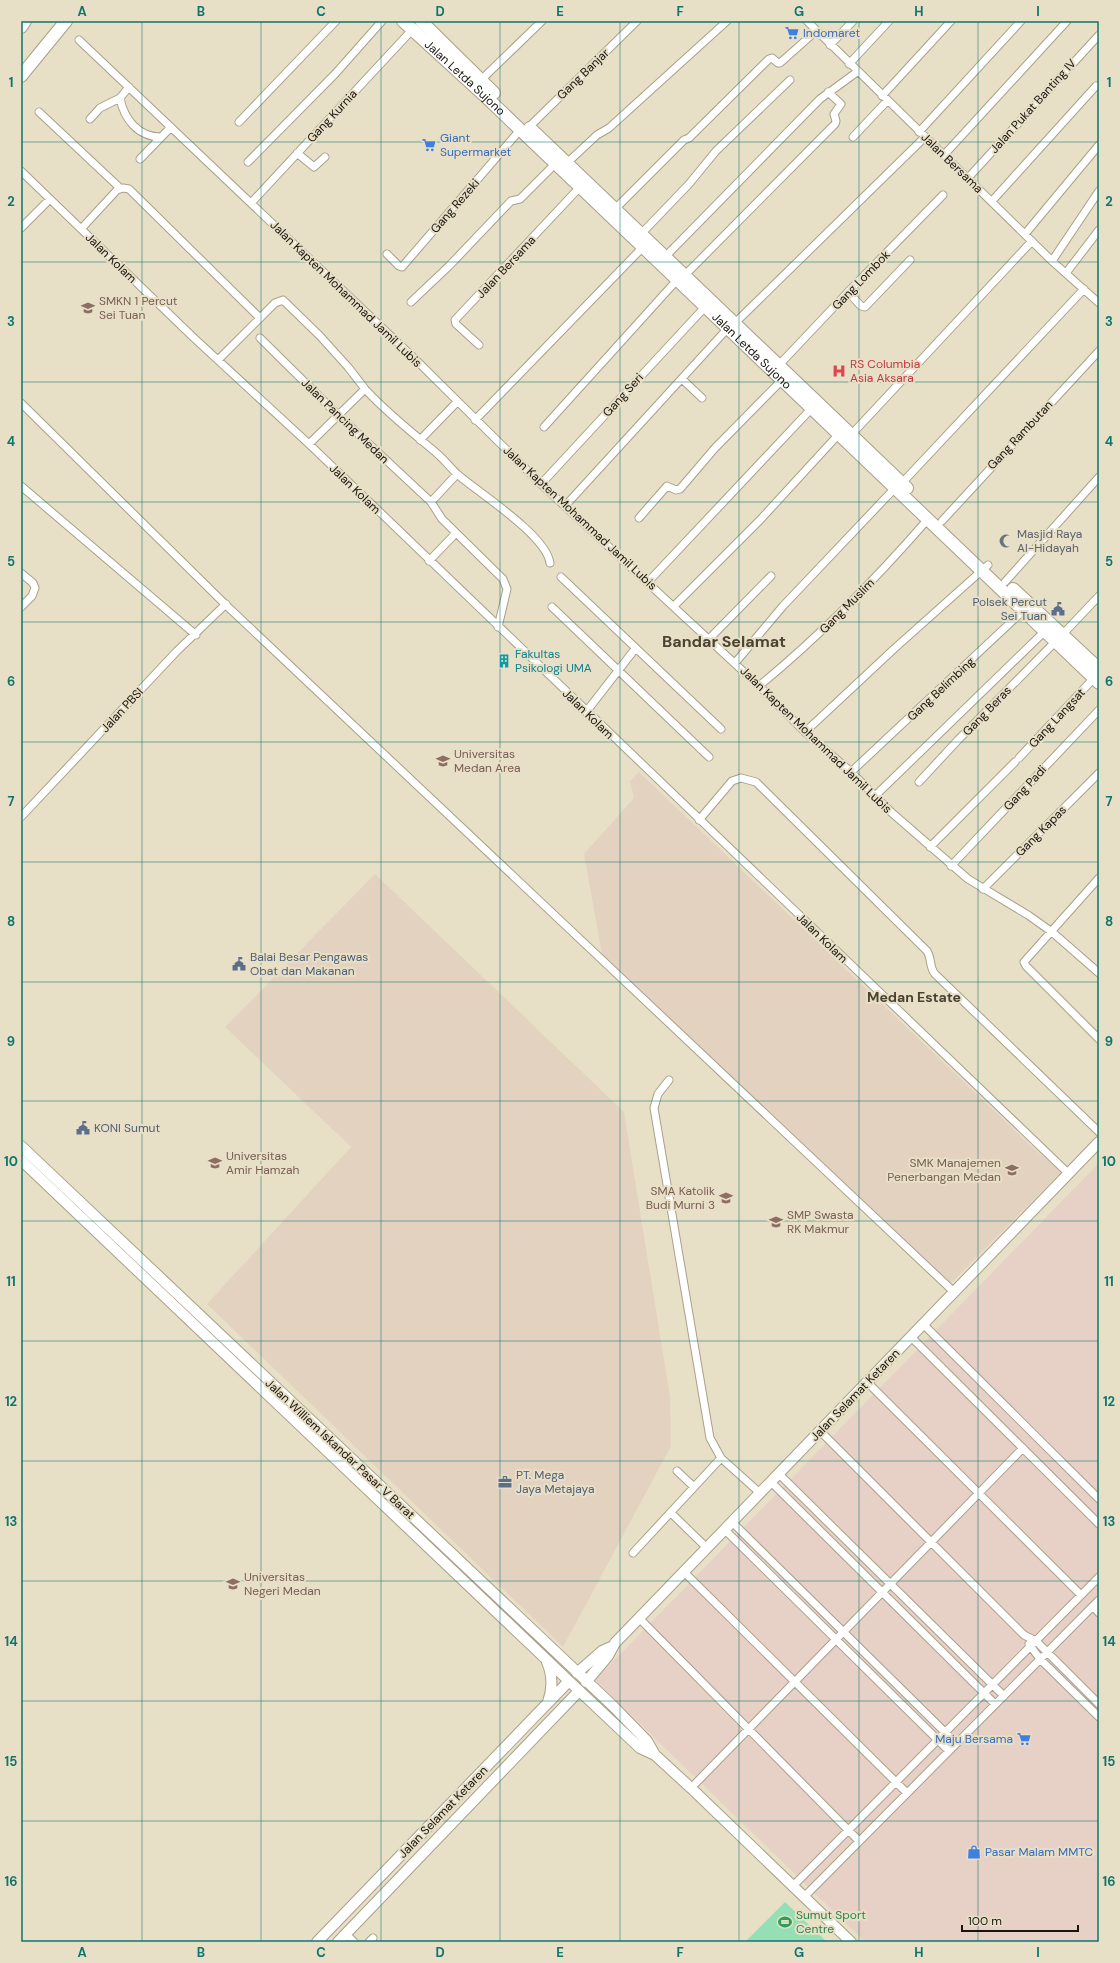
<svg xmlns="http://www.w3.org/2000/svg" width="1120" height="1963" font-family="'DM Sans',sans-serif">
<rect width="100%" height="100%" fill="#e8dfc7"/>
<path fill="#e7d0c5" d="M1099,1163v779h-234l-270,-262z"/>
<path fill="#e4d2c1" d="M639,772l390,372 32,28 -111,112 -348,-330 -18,-100 50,-56 -4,-17z
M375,874l249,238 46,285 1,49 -108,201 -356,-343 144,-157 -126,-120z"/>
<path fill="#96dfb4" d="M785,1902l42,40h-82z"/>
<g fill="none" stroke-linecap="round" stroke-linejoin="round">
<g stroke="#a9a08a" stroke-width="9">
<path id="street" d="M807,21l245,240 47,42
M79,40l336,319 126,125 218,202 46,46 46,40 40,40 77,67 60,36 24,17 47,41
M830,45l23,-24
M849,64l40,-43
M481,80l61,-59
M882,96l69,-75
M120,98c4,21 18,39 41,39
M39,112l81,76
M90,119l10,-11 20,-10 9,-11
M239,122l97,-101
M529,127l108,-106
M919,132l102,-111
M853,137l34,-36
M297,153l17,14 11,-10
M944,155l123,-134
M140,159l31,-32
M248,162l87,-88 47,-53
M567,163l30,-28 12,-7 118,-107
M21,171l173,167 115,106 760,730
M968,178l131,-143
M992,201l104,-115
M251,203l161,-173
M615,209l69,-69 5,-2 80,-79 3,-1 6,5h2l36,-32
M21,228l29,-29
M81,229l36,-39 6,-2 6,1 131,129
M641,234l48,-50 27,-33 74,-71
M1025,234l74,-89
M387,254l12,12 3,1 118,-137
M665,257l155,-158 37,-27
M1052,261l47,-70
M1066,273l33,-43
M684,276l151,-152 1,-3 -2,-7 7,-10 -13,-12
M848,292l13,14 4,1 45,-47
M411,302l38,-36 62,-65 9,-2 37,-37
M735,323l190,-186
M260,338l78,77 93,87 11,17 61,60 4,10 -9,38
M479,345l-23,-21 -1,-4 125,-133
M218,360l57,-57 8,-3 37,36 28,31 17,22
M779,365l69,-73 95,-97
M682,379l20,19
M21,403l206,203 727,686
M475,420l167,-172
M544,427l133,-147
M851,435l181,-194
M420,440l37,-38
M309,444l56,-55c21,23 44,41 68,61 9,7 16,16 24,24 22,19 89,61 93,89
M902,483l182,-194
M541,484l164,-177
M21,486l175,149
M431,502l26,-28
M565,506l163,-178
M639,518l28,-32 9,4 4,-1 35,-41 67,-68
M942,521l157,-170
M429,561l27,-28
M21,573l12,10 2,5 -3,8 -11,11
M561,577l160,152
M648,582l163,-173
M1005,582l94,-105
M674,606l86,-86 78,-85
M552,607l157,150
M1062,635l37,-39
M709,639l62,-63
M735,663l48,-57 112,-118
M759,686c62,-51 117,-107 169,-167
M586,712l49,-63
M805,732l90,-84 93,-83
M1019,758l75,-80
M851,772l174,-163
M919,782l39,-42 98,-99
M875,796l170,-165
M21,817l156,-166 49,-47
M699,820l33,-39 9,-3 15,4 171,169c5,8 2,16 8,23l164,158
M930,847l85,-85
M951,866l148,-156
M1099,878l-75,84 2,4 73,73
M983,889l116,-116
M669,1080l-11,14 -4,14 56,330 11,20 39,35
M923,1324l176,175
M911,1337l188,187
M867,1382l214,213
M820,1431l204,204 12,6 63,63
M677,1471l17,16
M779,1474l225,222
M771,1482l224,222
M671,1513l36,35
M732,1522l224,221
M725,1530l224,221
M633,1553l88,-95
M684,1572l223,221
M1093,1606l6,7
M639,1618l220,223
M1029,1644l11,15 59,58
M691,1788l332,-340
M793,1886l306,-309
M804,1897l295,-297
M346,1934l8,8
M369,1942l4,-4"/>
</g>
<g stroke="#a9a08a" stroke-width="12">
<path id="secondary" d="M21,1146l592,560 34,35 8,14
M21,1160l548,521 71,67 15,7 36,33 160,154
M547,1662c6,14 6,26 1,40
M577,1673l25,-22 9,-4
M586,1682l22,-26 7,-13 484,-501
M317,1942l252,-261
M338,1942l241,-251"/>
</g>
<g stroke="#a9a08a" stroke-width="14">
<g id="highway">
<path id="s1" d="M403,21l81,74 615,588"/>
<path d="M421,21l73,72"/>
<path d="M21,27l4,-6"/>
<path d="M21,76l45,-55"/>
<path d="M530,128l377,360"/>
<path d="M1013,589l86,80"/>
</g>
</g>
<use href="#street" stroke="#fff" stroke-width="7"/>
<use href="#secondary" stroke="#fff" stroke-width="10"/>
<use href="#highway" stroke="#fff" stroke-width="12"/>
</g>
<path fill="none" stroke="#0f766e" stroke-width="1" stroke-opacity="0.55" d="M142,21v1921M261,21v1921M381,21v1921M500,21v1921M620,21v1921M739,21v1921M859,21v1921M978,21v1921M21,142h1078M21,262h1078M21,382h1078M21,502h1078M21,622h1078M21,742h1078M21,862h1078M21,982h1078M21,1101h1078M21,1221h1078M21,1341h1078M21,1461h1078M21,1581h1078M21,1701h1078M21,1821h1078"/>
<defs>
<g id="supermarket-bare" transform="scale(1.08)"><path d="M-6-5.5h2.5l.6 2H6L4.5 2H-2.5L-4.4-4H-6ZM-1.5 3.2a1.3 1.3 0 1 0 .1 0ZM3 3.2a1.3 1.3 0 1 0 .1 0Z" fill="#3f7fe0" stroke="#e8dfc7" stroke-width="2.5" paint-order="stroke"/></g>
<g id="school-bare" transform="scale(1.08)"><path d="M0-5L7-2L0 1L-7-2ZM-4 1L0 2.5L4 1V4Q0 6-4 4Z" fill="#8d6e63" stroke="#e8dfc7" stroke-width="2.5" paint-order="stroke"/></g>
<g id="hospital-bare" transform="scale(1.08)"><path d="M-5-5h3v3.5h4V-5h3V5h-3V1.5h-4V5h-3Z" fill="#e0444e" stroke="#e8dfc7" stroke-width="2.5" paint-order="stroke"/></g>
<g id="mosque-bare" transform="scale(1.08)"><path d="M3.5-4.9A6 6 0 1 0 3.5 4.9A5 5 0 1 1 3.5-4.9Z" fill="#6b7280" stroke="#e8dfc7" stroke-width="2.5" paint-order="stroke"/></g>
<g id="civic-bare" transform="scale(1.08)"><path d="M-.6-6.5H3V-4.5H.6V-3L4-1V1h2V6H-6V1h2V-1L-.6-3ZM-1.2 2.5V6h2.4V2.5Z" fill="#5c6f8a" stroke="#e8dfc7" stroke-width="2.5" paint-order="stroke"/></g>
<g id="building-bare" transform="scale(1.08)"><path d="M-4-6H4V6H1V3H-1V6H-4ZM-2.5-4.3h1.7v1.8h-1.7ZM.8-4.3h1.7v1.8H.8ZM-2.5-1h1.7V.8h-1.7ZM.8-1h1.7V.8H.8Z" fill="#0f9aa8" stroke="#e8dfc7" stroke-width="2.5" paint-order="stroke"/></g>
<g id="university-bare" transform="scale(1.08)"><path d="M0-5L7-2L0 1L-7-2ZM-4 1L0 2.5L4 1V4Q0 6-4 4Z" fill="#8d6e63" stroke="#e8dfc7" stroke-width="2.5" paint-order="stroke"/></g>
<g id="office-bare" transform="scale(1.08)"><path d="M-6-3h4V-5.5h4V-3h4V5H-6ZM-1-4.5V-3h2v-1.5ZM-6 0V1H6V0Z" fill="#5c6f8a" stroke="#e8dfc7" stroke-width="2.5" paint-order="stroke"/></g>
<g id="shop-bare" transform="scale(1.08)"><path d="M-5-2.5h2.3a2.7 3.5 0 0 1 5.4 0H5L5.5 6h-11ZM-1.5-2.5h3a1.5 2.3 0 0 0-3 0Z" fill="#3f7fe0" stroke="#e8dfc7" stroke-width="2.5" paint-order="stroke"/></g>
<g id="stadium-bare" transform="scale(1.08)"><path d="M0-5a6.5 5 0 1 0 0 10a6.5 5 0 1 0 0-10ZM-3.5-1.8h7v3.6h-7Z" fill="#2e9e5b" stroke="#e8dfc7" stroke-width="2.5" paint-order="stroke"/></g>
</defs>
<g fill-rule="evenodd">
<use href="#supermarket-bare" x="792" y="33"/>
<use href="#supermarket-bare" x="429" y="145"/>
<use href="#school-bare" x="88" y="308"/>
<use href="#hospital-bare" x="839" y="371"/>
<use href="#mosque-bare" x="1006" y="541"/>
<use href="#civic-bare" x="1058" y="609"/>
<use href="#building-bare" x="504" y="661"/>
<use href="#university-bare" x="443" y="761"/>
<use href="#civic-bare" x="239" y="964"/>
<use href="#civic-bare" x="83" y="1128"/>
<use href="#university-bare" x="215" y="1163"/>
<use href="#school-bare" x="1012" y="1170"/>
<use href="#school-bare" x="726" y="1198"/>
<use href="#school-bare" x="776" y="1222"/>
<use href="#office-bare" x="505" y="1482"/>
<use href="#university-bare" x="233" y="1584"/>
<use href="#supermarket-bare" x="1024" y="1739"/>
<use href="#shop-bare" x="974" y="1852"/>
<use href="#stadium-bare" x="785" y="1922"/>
</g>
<g text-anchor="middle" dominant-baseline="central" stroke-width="4" stroke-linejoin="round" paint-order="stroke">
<g font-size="12" fill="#366cbe" stroke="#e8dfc7" text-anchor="start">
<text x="803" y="33">Indomaret</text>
<text x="440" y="138">Giant<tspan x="440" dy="14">Supermarket</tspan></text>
<text x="1013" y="1739" text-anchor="end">Maju Bersama</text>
<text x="985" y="1852">Pasar Malam MMTC</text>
</g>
<g font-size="12" fill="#19150d" stroke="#e8dfc7">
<text transform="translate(583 74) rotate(-44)">Gang Banjar</text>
<text stroke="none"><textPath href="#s1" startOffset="84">Jalan Letda Sujono</textPath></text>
<text transform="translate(1033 106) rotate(-48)">Jalan Pukat Banting IV</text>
<text transform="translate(332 116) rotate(-47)">Gang Kurnia</text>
<text transform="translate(952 163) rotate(44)">Jalan Bersama</text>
<text transform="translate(455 206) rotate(-49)">Gang Rezeki</text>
<text transform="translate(111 258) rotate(44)">Jalan Kolam</text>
<text transform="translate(506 267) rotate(-47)">Jalan Bersama</text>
<text transform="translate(861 280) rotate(-46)">Gang Lombok</text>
<text transform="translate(346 294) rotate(44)">Jalan Kapten Mohammad Jamil Lubis</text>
<text stroke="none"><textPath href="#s1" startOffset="480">Jalan Letda Sujono</textPath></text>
<text transform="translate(623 395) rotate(-48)">Gang Seri</text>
<text transform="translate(345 421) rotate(44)">Jalan Pancing Medan</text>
<text transform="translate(1020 435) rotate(-47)">Gang Rambutan</text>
<text transform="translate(355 489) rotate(44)">Jalan Kolam</text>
<text transform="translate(580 518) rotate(43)">Jalan Kapten Mohammad Jamil Lubis</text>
<text transform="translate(847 606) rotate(-45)">Gang Muslim</text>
<text transform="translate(941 689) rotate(-43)">Gang Belimbing</text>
<text transform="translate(122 710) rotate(-47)">Jalan PBSI</text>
<text transform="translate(987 711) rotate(-46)">Gang Beras</text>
<text transform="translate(588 714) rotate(44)">Jalan Kolam</text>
<text transform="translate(1057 718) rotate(-47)">Gang Langsat</text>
<text transform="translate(816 740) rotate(44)">Jalan Kapten Mohammad Jamil Lubis</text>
<text transform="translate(1025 788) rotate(-47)">Gang Padi</text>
<text transform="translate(1041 831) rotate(-45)">Gang Kapas</text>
<text transform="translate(822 938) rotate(44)">Jalan Kolam</text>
<text transform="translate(855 1395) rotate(-46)">Jalan Selamat Ketaren</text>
<text transform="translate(340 1449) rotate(43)">Jalan Williem Iskandar Pasar V Barat</text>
<text transform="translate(443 1812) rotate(-46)">Jalan Selamat Ketaren</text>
</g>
<g font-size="12" fill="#785e54" stroke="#e8dfc7" text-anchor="start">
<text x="99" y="301">SMKN 1 Percut<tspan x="99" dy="14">Sei Tuan</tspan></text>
<text x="454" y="754">Universitas<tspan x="454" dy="14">Medan Area</tspan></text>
<text x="226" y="1156">Universitas<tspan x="226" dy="14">Amir Hamzah</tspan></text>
<text x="1001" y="1163" text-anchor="end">SMK Manajemen<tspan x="1001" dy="14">Penerbangan Medan</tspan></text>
<text x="715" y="1191" text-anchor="end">SMA Katolik<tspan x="715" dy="14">Budi Murni 3</tspan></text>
<text x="787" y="1215">SMP Swasta<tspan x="787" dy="14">RK Makmur</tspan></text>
<text x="244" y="1577">Universitas<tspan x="244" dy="14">Negeri Medan</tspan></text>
</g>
<g font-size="12" fill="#be3a42" stroke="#e8dfc7" text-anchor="start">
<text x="850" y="364">RS Columbia<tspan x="850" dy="14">Asia Aksara</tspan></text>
</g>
<g font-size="12" fill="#5b616d" stroke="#e8dfc7" text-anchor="start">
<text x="1017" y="534">Masjid Raya<tspan x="1017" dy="14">Al-Hidayah</tspan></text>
</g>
<g font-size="12" fill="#4e5e75" stroke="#e8dfc7" text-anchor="start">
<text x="1047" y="602" text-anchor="end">Polsek Percut<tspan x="1047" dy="14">Sei Tuan</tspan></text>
<text x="250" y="957">Balai Besar Pengawas<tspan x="250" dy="14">Obat dan Makanan</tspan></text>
<text x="94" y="1128">KONI Sumut</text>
<text x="516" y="1475">PT. Mega<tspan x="516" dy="14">Jaya Metajaya</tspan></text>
</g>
<g font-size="12" fill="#0d838f" stroke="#e8dfc7" text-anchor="start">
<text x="515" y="654">Fakultas<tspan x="515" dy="14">Psikologi UMA</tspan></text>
</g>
<g font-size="12" fill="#27864d" stroke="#e8dfc7" text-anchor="start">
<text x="796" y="1915">Sumut Sport<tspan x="796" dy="14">Centre</tspan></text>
</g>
<g font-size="14" font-weight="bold" fill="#4b4330" stroke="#e8dfc7">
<text x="914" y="997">Medan Estate</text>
</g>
<g font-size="16" font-weight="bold" fill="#4b4330" stroke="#e8dfc7">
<text x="724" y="641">Bandar Selamat</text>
</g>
</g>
<rect width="1120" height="1963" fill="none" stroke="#e8dfc7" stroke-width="44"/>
<path d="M962 1925v6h116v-6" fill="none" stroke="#19150d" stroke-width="2"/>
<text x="968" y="1925" font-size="12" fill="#19150d" stroke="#e8dfc7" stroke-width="3" paint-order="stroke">100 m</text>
<rect x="22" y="22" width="1076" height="1919" fill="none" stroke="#0f766e" stroke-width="1.5"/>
<g font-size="13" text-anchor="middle" font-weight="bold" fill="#0f766e">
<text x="82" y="16">A</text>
<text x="201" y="16">B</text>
<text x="321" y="16">C</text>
<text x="440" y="16">D</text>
<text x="560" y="16">E</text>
<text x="680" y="16">F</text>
<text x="799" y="16">G</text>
<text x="919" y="16">H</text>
<text x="1038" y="16">I</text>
<text x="11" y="87">1</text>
<text x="1109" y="87">1</text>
<text x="11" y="206">2</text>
<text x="1109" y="206">2</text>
<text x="11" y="326">3</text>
<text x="1109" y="326">3</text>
<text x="11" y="446">4</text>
<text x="1109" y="446">4</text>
<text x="11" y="566">5</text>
<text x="1109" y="566">5</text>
<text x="11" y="686">6</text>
<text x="1109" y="686">6</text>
<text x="11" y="806">7</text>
<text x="1109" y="806">7</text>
<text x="11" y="926">8</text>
<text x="1109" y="926">8</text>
<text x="11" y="1046">9</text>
<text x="1109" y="1046">9</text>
<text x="11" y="1166">10</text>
<text x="1109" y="1166">10</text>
<text x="11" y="1286">11</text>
<text x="1109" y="1286">11</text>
<text x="11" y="1406">12</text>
<text x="1109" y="1406">12</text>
<text x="11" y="1526">13</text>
<text x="1109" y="1526">13</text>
<text x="11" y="1646">14</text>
<text x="1109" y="1646">14</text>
<text x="11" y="1766">15</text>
<text x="1109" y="1766">15</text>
<text x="11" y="1886">16</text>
<text x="1109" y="1886">16</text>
<text x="82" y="1957">A</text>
<text x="201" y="1957">B</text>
<text x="321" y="1957">C</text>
<text x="440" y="1957">D</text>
<text x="560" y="1957">E</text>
<text x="680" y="1957">F</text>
<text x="799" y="1957">G</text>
<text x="919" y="1957">H</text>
<text x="1038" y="1957">I</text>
</g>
</svg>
